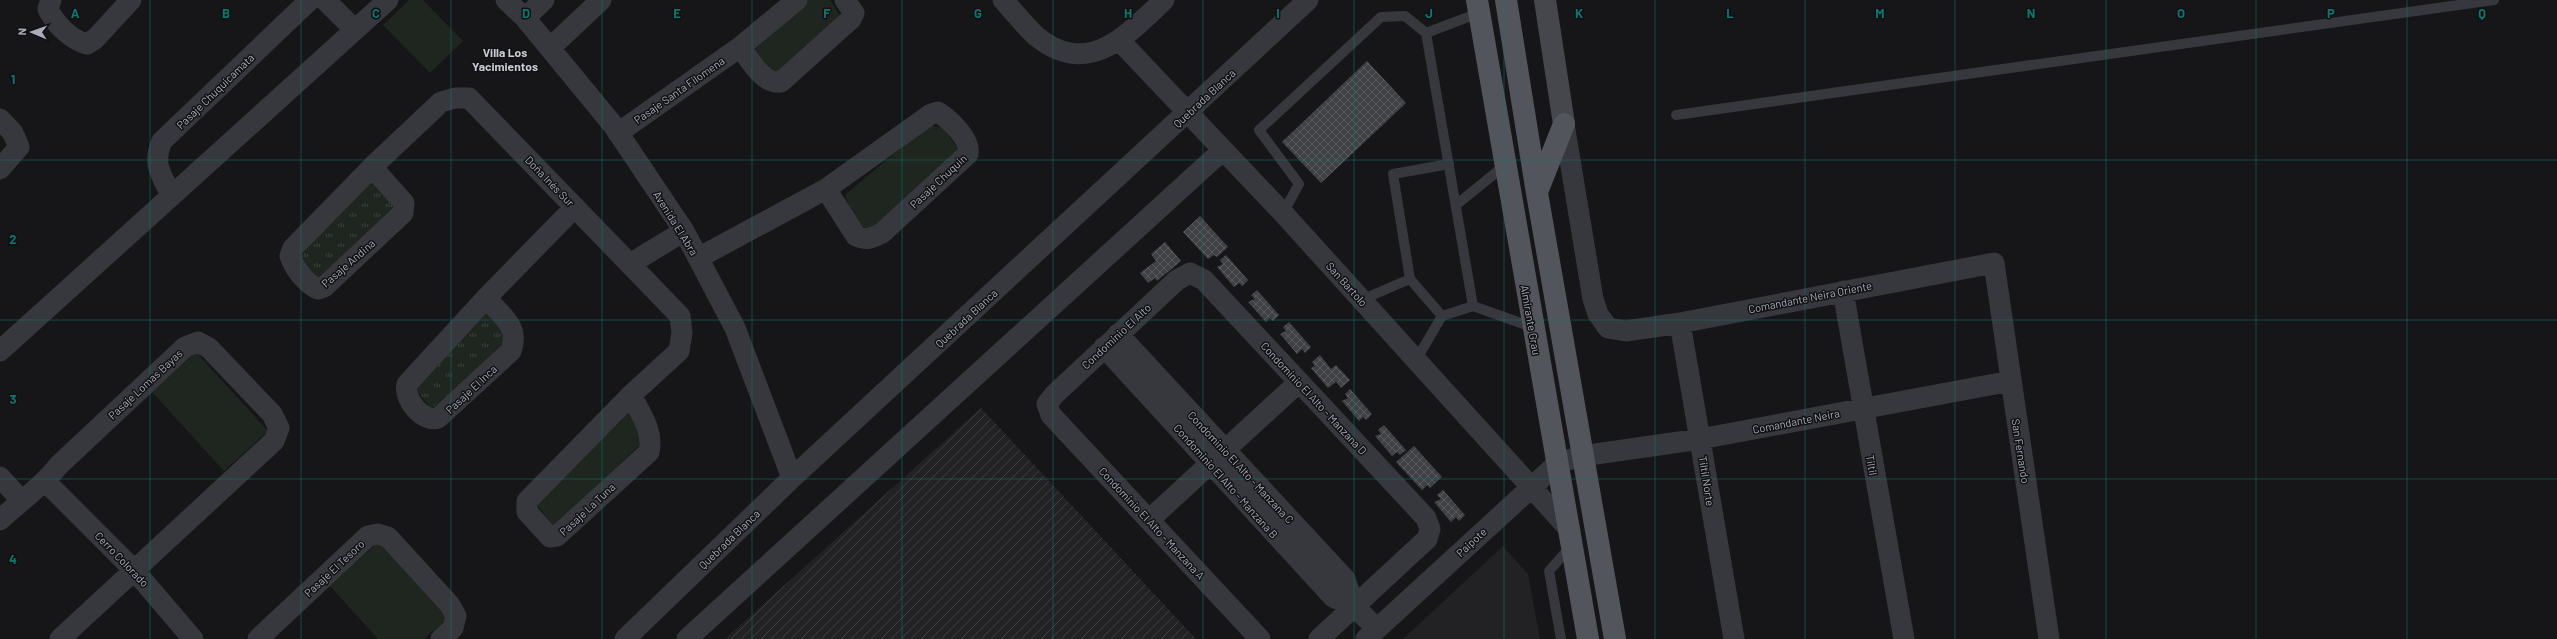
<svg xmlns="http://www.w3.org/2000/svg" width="2557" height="639" font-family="Barlow,sans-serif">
<defs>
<pattern id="industrial-furrows" width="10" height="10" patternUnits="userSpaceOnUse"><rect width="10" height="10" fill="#222225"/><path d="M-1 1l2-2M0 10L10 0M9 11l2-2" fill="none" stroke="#3f3f43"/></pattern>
<pattern id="grass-tufts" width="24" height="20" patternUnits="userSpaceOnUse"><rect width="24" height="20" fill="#1e261f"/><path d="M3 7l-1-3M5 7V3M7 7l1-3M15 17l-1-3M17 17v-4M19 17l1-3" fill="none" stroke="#3c433d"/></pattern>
<pattern id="building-cross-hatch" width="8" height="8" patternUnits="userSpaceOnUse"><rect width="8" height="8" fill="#404145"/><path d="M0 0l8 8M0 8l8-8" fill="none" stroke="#595a5e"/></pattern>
</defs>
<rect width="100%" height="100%" fill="#161618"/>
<path fill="#222225" d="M1503,546l25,28 12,65h-137z"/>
<path fill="url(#industrial-furrows)" d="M981,408l215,231h-471z"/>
<path fill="url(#grass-tufts)" d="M371,178l25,30 -79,71 -18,-21z
M486,307l25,31 -80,71 -17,-22z"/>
<path fill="#1e261f" d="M409,0h14l40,41 -33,32 -47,-48z
M809,0h21l11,17 -63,56h-11l-15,-22z
M928,125l15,3 16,22 -88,80 -15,-6 -11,-29z
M196,352l72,79 -44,40 -72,-79z
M626,406l17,36 -89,84 -18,-22z
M379,541l69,77 -24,21h-46l-48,-53z"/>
<path fill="url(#building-cross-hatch)" d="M1367,61l39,42 -85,80 -39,-41z
M1200,216l28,31 -11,10 -3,-2 -6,4 -25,-27z
M1165,242l16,19 -24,20 -2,-3 -7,5 -8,-10 16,-12 -5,-7z
M1226,255l22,25 -6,6 -3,-3 -5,4 -17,-20 6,-3 -3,-4z
M1257,290l22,25 -6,6 -3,-3 -4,4 -18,-20 7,-3 -4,-4z
M1289,322l22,25 -6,6 -3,-4 -5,5 -17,-20 6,-3 -3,-4z
M1320,355l11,14 5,-4 14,15 -9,8 -5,-6 -8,6 -17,-20 4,-2 -3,-4z
M1350,389l22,25 -6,6 -3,-3 -4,4 -17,-20 6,-3 -3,-4z
M1384,425l22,25 -6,5 -3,-3 -5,4 -17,-20 6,-2 -3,-4z
M1414,446l28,31 -12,11 -3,-3 -5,5 -26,-28z
M1443,490l22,25 -6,6 -3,-4 -5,5 -17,-20 7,-3 -4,-4z"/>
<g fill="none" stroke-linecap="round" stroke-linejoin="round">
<path stroke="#37383d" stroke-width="10" d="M1479,13l-53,20 47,273 59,21
M1676,115l818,-115
M1456,205l48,-39
M1283,213l16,-29 -40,-54 122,-113 24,-1 21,17
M1410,279l-17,-105 56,-10
M1361,300l49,-21 32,37
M1416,360l26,-44 31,-10
M1561,639l-12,-68 22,-25"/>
<path stroke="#37383d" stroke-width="21" d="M51,0l-3,9c7,15 23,31 39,35l8,-5 36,-39
M325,0l30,30
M506,0l19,18 88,107 71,106 51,97 57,150
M1003,0c11,12 21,25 33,36 52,43 91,-1 128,-36
M525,18l19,-18
M1120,41l163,172 287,317
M740,47c11,14 22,37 41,35l70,-63 3,-6 -9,-13
M550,48l51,-48
M0,119l13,14 6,14 -19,22
M1564,124l29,175 5,15 10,14 18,3 54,-8 314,-60 55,376
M618,133l122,-86 57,-47
M372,167l69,-65 14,-4h14l211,218 2,17 -3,18 -48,44
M372,167l32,36 -1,10 -79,74 -6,2c-12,-5 -24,-21 -28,-33l3,-8z
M171,195c-10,-21 -19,-31 -9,-54l148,-141
M698,258l128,-69 105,-75 7,-2c12,8 33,27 30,42l-86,79c-10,5 -15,8 -26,3l-30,-47
M630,264l54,-33
M1843,291l61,348
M486,298c16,18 34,29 25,53l-73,67c-15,5 -35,-19 -31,-34z
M486,298l89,-91
M1680,323l54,316
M1118,334l227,245 9,27
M1104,347l229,250 21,9 23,23
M0,351l388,-351
M631,395c9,18 23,36 18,57l-92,84 -7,1 -23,-25v-11z
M0,477l21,23
M46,482l88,88 59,69
M0,520c19,-18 42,-33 58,-54l127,-119 13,-5 11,6 63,66 7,14 -5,13 -214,198
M1149,520l150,-138
M258,639l110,-103 10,-2 10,3 62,68 6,11 -3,12 -12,11
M625,639l167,-161 516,-478
M687,639l536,-489
M1260,639l-209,-224 -4,-11 7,-9 123,-115 13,-7 14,7 222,238 4,11 -3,10 -108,100
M1366,639l192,-176 24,-7 118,-17 311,-58"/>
<path stroke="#45474d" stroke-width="22" d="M1545,0l19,124"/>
<path stroke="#53555c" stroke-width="22" d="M1477,0l111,639
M1506,0l31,193 78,446
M1537,192l27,-68"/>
</g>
<path fill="none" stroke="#0f766e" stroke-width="1" stroke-opacity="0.55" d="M150,0v639M301,0v639M451,0v639M602,0v639M752,0v639M902,0v639M1053,0v639M1203,0v639M1354,0v639M1504,0v639M1655,0v639M1805,0v639M1955,0v639M2106,0v639M2256,0v639M2407,0v639M0,160h2557M0,320h2557M0,479h2557"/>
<g text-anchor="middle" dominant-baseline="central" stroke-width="3" stroke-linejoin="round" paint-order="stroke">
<g font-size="11" fill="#a8adb8" stroke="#111113">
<text transform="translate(679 90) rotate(-35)">Pasaje Santa Filomena</text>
<text transform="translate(215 91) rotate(-44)">Pasaje Chuquicamata</text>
<text transform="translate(1204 98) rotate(-43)">Quebrada Blanca</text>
<text transform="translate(550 181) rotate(46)">Doña Inés Sur</text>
<text transform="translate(938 181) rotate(-43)">Pasaje Chuquin</text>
<text transform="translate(676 223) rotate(58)">Avenida El Abra</text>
<text transform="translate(348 263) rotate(-41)">Pasaje Andina</text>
<text transform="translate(1347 284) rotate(48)">San Bartolo</text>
<text transform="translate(1810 297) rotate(-11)">Comandante Neira Oriente</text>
<text transform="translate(966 318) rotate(-43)">Quebrada Blanca</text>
<text transform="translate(1531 320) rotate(80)">Almirante Grau</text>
<text transform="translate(1116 336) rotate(-43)">Condominio El Alto</text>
<text transform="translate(145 384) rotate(-43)">Pasaje Lomas Bayas</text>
<text transform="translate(471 389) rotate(-43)">Pasaje El Inca</text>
<text transform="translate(1314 398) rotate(47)">Condominio El Alto - Manzana D</text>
<text transform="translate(1796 421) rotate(-11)">Comandante Neira</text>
<text transform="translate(2021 451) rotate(81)">San Fernando</text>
<text transform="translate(1872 465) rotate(80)">Tiltil</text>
<text transform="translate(1241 467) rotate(47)">Condominio El Alto - Manzana C</text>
<text transform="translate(1226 481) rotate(48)">Condominio El Alto - Manzana B</text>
<text transform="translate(1707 481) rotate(81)">Tiltil Norte</text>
<text transform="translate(587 509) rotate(-43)">Pasaje La Tuna</text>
<text transform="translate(1152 523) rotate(47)">Condominio El Alto - Manzana A</text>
<text transform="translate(729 539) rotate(-44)">Quebrada Blanca</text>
<text transform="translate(1471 542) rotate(-43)">Paipote</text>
<text transform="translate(122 559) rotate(46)">Cerro Colorado</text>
<text transform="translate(334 568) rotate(-43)">Pasaje El Tesoro</text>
</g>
<g font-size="12" font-weight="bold" fill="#c9ccd4" stroke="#111113">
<text x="505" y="52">Villa Los<tspan x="505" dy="14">Yacimientos</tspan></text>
</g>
</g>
<g font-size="13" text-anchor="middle" font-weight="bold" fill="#0f766e" stroke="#111113" stroke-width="3" stroke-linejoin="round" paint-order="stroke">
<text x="75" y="18">A</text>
<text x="226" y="18">B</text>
<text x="376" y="18">C</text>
<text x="526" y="18">D</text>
<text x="677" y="18">E</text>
<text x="827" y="18">F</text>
<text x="978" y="18">G</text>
<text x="1128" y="18">H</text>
<text x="1278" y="18">I</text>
<text x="1429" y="18">J</text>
<text x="1579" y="18">K</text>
<text x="1730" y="18">L</text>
<text x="1880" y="18">M</text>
<text x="2031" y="18">N</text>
<text x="2181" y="18">O</text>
<text x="2331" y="18">P</text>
<text x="2482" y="18">Q</text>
<text x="13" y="84">1</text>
<text x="13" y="244">2</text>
<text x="13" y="404">3</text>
<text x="13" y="564">4</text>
</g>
<g transform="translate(32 32) rotate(272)" stroke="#111113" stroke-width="3" paint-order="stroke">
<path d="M0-3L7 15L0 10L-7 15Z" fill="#a8adb8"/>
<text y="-6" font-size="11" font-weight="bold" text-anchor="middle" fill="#a8adb8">N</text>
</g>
</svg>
